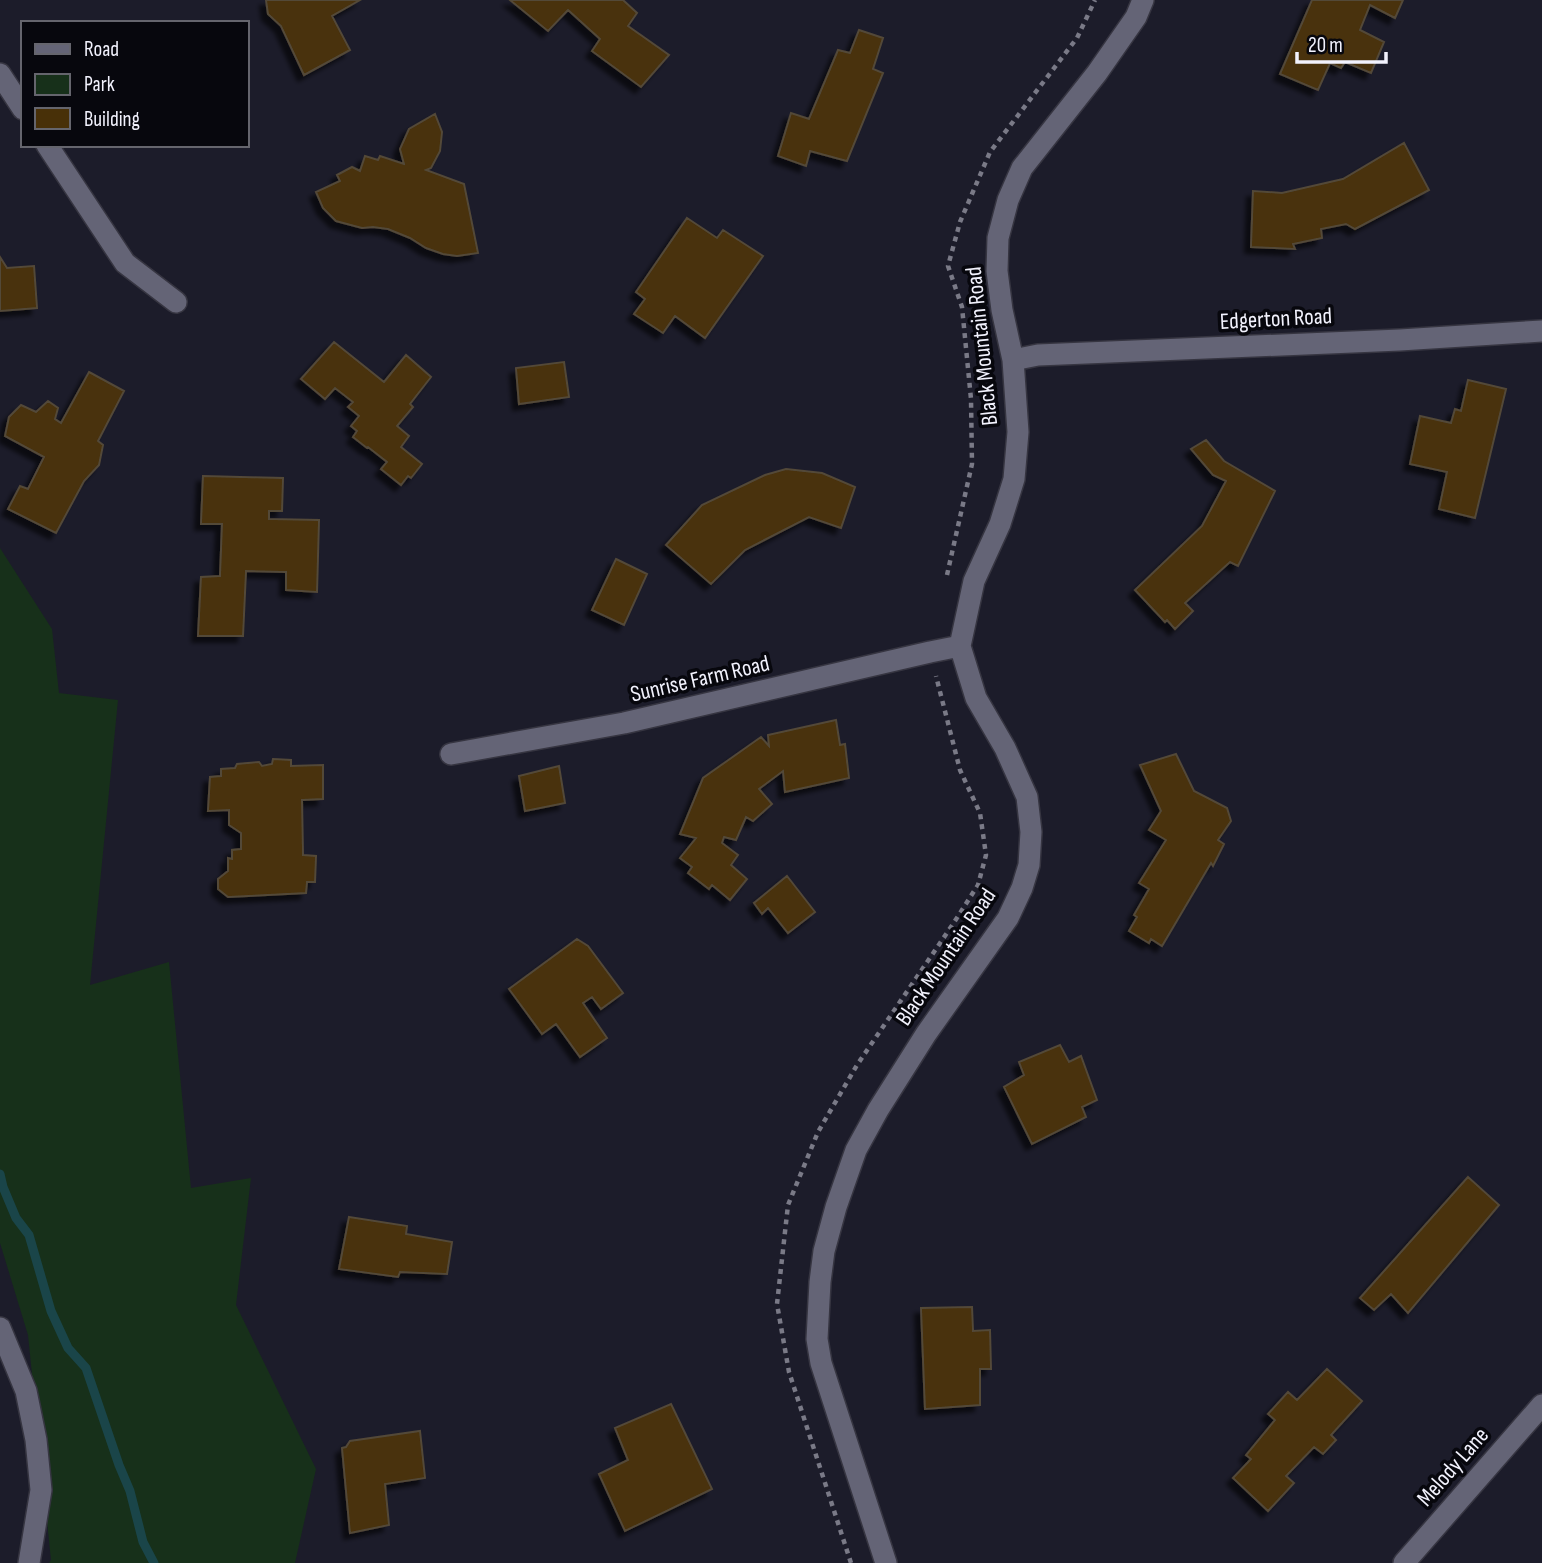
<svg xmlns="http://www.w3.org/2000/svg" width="1542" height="1563" font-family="'Sofia Sans Condensed',sans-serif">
<defs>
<filter id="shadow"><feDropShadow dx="-6" dy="6" stdDeviation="2" flood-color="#0009"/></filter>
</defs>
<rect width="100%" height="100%" fill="#1c1c2a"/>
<path fill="#17301a" d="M0,548l52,81 7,64 59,7 -28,285 79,-23 22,226 60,-10 -15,127 80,164 -21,94h-246l2,-3 -23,-225 -28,-92z"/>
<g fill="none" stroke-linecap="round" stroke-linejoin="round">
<path stroke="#1a4549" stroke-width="9" d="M0,1174l3,13 13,31 13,17 22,76 17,37 18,20 33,97 11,26 13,51 11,21"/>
</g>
<path fill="#483008" stroke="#534839" stroke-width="2" filter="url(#shadow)" d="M266,0h94l-28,16 18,34 -46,25 -23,-49 -13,-12z
M510,0h113l14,13 -9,13 41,29 -28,32 -49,-36 8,-12 -32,-29 -20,21z
M1312,0h91l-8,18 -25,-13 -10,25 24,12 -13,31 -26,-11 -4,6 -11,-5 -12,27 -38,-16z
M859,30l24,8 -10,31 10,4 -36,88 -37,-10 -4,15 -28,-10 13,-43 18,6 29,-69 12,3z
M435,114l7,18 -2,19 -9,17 -5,2 38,14 14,69 -21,3 -14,-2 -17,-6 -16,-10 -22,-9 -15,-2 -11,1 -26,-7 -13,-13 -7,-16 24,-11 -3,-6 15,-8 8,4 5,-15 13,4 2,-4 24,8 -4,-15 9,-20z
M1404,143l25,47 -74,39 -9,-5 -25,5 1,9 -29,6 2,5 -44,-2 2,-56 29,2 61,-14z
M687,218l30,20 6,-8 40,26 -58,82 -30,-22 -12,17 -29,-19 11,-15 -9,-7z
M0,257l7,11 27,-2 3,42 -37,3z
M334,342l50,40 22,-27 25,22 -21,27 3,3 -16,19 12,10 -8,11 21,17 -11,14 -3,-2 -7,9 -20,-16 6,-7 -19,-15 -1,1 -14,-11 4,-6 -6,-5 8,-10 -11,-9 5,-5 -18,-14 -10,11 -24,-20z
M564,362l5,35 -50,7 -3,-36z
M89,372l35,19 -26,50 5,4 -4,20 -15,16 -28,52 -48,-24 12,-23 8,3 16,-32 -39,-21 4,-19 12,-12 15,7 12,-11 10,7 -3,11 6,4z
M1468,380l38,9 -31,129 -36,-9 8,-37 -37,-8 10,-48 31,7 4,-14 6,2z
M1206,440l18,21 51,30 -37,75 -8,-4 -45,41 8,8 -18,18 -8,-9 -2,2 -30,-32 67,-64 24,-45 -13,-6 -22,-26z
M786,469l36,4 33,14 -14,41 -32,-11 -64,33 -34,34 -45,-39 36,-40 63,-30z
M203,476l80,2 -1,33h-13v8l50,1 -2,72 -31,-2v-18l-40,-1 -3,65h-45l3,-59 19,-1 2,-52h-21z
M616,559l31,15 -23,51 -32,-15z
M836,720l4,25 5,-1 4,34 -64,14 -2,-21 -24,18 13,15 -19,17 -7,-4 -10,23 -12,-3 -2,6 16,12 -7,10 16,14 -17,21 -18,-15 -3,4 -21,-16 4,-6 -12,-9 16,-20 -16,-4 23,-56 58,-41 8,9 -1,-11z
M1176,754l18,37 33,17 4,13 -13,19 6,4 -11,22 -2,-3 -49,83 -11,-7 -2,4 -20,-12 8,-14 -3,-2 15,-26 -10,-6 27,-43 -17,-10 12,-19 -21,-46z
M273,759l18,1v6l32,-1v34l-21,1 1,55 13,1 -1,26h-8l-1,11 -78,4 -10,-8v-10l10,-8v-13l4,1v-9l9,-1v-16l-12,-8v-15l-21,1 2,-34 11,-1v-7l14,-1 2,-4 22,-2 3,4 10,-2z
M559,766l6,37 -40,8 -6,-35z
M787,876l28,36 -27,21 -20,-25 -6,6 -8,-11z
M577,939l11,7 35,47 -22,16 -9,-12 -9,6 24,35 -27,19 -24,-33 -14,10 -33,-45z
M1060,1045l9,17 12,-6 16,44 -15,7 4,10 -54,27 -28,-57 20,-12 -5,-13z
M1468,1177l31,28 -91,108 -17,-19 -17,16 -14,-12z
M349,1217l58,9 -1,8 46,8 -5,32 -47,-2 -2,5 -59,-8z
M972,1307l1,24 17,-1 1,39h-11v36l-55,4 -4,-101z
M1327,1369l35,32 -31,34 5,5 -13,14 -9,-7 -28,29 8,7 -26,28 -35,-33 18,-19 -5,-4 29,-35 -7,-6 20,-22 9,8z
M671,1404l41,85 -87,42 -26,-57 29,-14 -13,-32z
M420,1431l5,47 -40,6 4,41 -39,8 -8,-85 4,-1 4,-6z"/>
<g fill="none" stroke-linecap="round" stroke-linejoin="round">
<g stroke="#363541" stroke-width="24">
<path id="street" d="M0,74l23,35
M47,145l78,118 51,39
M1013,360l25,-5 362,-15 142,-9
M451,754l173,-31 306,-71 30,-6
M0,1328l26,63 10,49 5,50 -12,73
M886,1563l-65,-200 -4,-24 3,-57 4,-31 12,-44 20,-57 22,-40 48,-76 82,-116 14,-30 7,-23 2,-33 -4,-35 -22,-49 -29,-50 -16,-52 14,-65 26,-57 14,-45 4,-47 -5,-72 -11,-50 -5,-39 1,-33 10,-38 14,-32 75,-95 39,-56 7,-17
M1404,1563l138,-158"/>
</g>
<path stroke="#7a7a87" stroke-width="4.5" stroke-dasharray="5 5" stroke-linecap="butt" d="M947,575l25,-111 -1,-65 -9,-92 -14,-41 12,-44 30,-70 87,-114 18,-38
M851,1563l-62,-191 -12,-68 11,-99 30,-73 39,-67 96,-141 25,-39 8,-30 -6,-42 -20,-43 -24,-94"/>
<use href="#street" stroke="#646476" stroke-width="21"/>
</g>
<g text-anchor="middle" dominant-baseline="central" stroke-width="7" stroke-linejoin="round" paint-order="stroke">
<g font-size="23" fill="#f2f2fd" stroke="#07070d">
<text transform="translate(1276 319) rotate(-3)">Edgerton Road</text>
<text transform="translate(982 346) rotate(-96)">Black Mountain Road</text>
<text transform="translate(700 679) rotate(-13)">Sunrise Farm Road</text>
<text transform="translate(946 957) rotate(-56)">Black Mountain Road</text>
<text transform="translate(1453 1467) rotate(-49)">Melody Lane</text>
</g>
</g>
<rect x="21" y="21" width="228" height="126" fill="#07070d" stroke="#65656d" stroke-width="2"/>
<rect x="35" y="44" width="35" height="10" fill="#646476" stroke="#65656d" stroke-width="2"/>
<text x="84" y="56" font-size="21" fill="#f2f2fd">Road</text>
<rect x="35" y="74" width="35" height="21" fill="#17301a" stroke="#65656d" stroke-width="2"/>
<text x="84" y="91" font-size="21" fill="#f2f2fd">Park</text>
<rect x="35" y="108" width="35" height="21" fill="#483008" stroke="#65656d" stroke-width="2"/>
<text x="84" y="126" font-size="21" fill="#f2f2fd">Building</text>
<path d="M1297 52v10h89v-10" fill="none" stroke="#f2f2fd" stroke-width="3.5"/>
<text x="1308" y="52" font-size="21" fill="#f2f2fd" stroke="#07070d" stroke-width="5" paint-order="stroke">20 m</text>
</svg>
